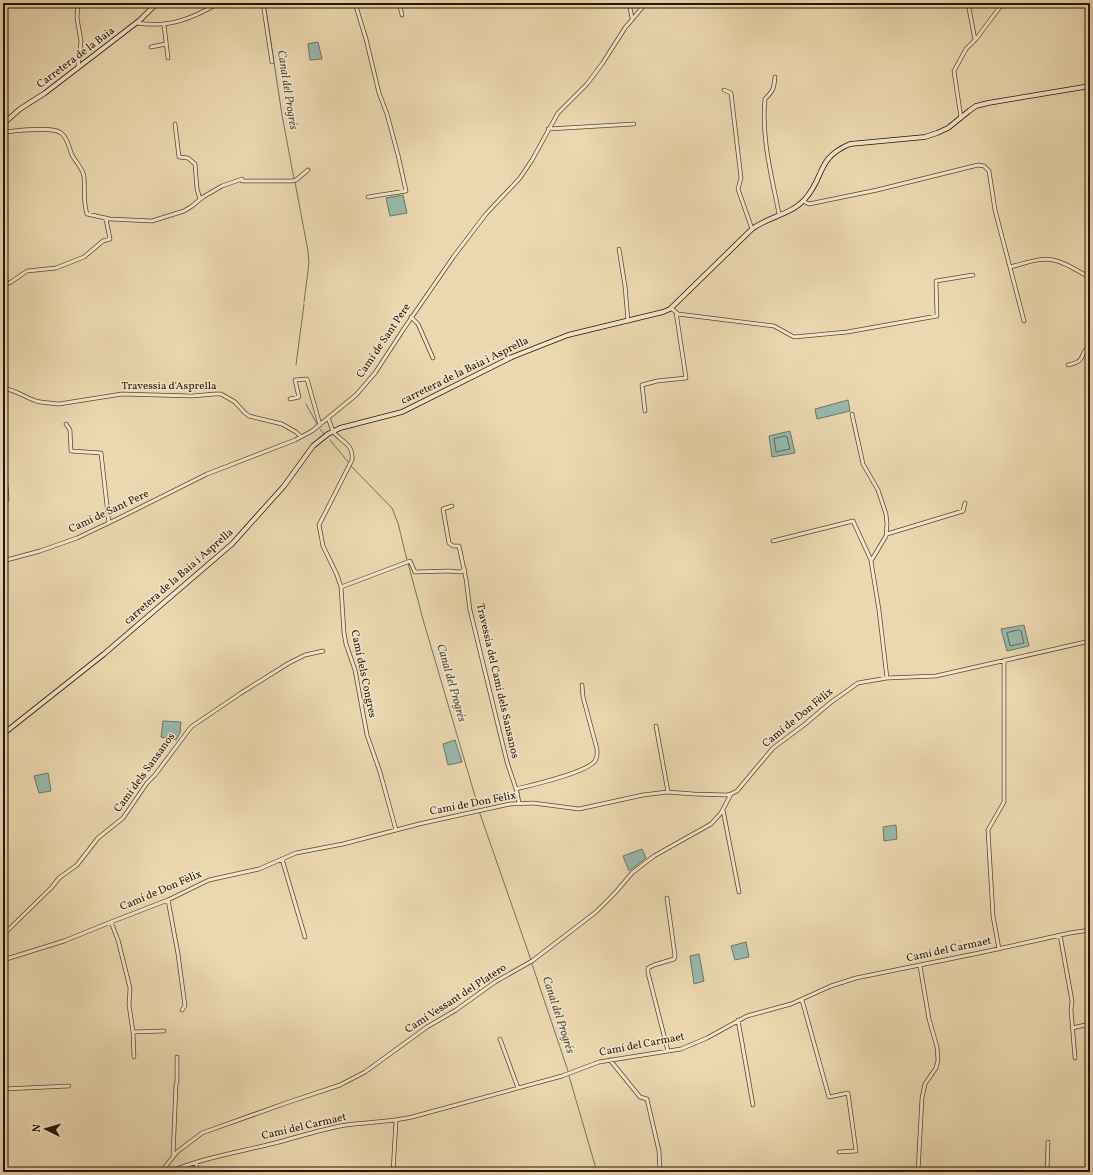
<svg xmlns="http://www.w3.org/2000/svg" width="1093" height="1175" font-family="Vollkorn,serif">
<rect width="100%" height="100%" fill="#ecd8b0"/>
<filter id="stains"><feTurbulence type="fractalNoise" baseFrequency=".005" numOctaves="4"/><feColorMatrix values="0 0 0 0 .2 0 0 0 0 .09 0 0 0 0 .02 0 0 0 .5 -.17"/></filter>
<radialGradient id="worn" r=".72"><stop offset=".6" stop-color="#630" stop-opacity="0"/><stop offset="1" stop-color="#630" stop-opacity=".3"/></radialGradient>
<path fill="#99b9ad" stroke="#6a776b" d="M318,42l4,17 -12,1 -2,-16z
M403,195l4,18 -17,3 -4,-18z
M848,400l2,11 -33,8 -2,-10z
M790,431l5,22 -23,4 -3,-21z
M1024,625l5,21 -22,5 -6,-22z
M163,721l18,1 -1,11 -4,7 -15,-3z
M455,740l7,22 -14,3 -5,-21z
M48,773l3,18 -12,2 -5,-17z
M896,825l1,14 -13,2 -1,-14z
M642,849l4,9 -17,13 -6,-15z
M746,942l3,15 -14,3 -4,-14z
M699,954l5,27 -10,3 -4,-28z"/>
<g fill="none" stroke-linecap="round" stroke-linejoin="round">
<path stroke="#5e675a" stroke-width="1" d="M785,436l2,1 3,12 -14,3 -2,-13z
M1019,630l2,1 3,12 -14,3 -3,-13z"/>
<path stroke="#6a776b" stroke-width="1" d="M265,3l17,112 12,64
M295,182l13,69 1,12 -5,39
M296,365l8,-61
M306,404l11,20
M320,429l4,5
M330,440l19,23
M351,466l41,42 6,15 9,37
M408,563l16,60 54,183
M479,811l52,149
M532,964l36,107
M569,1076l28,96"/>
<g stroke="#564632" stroke-width="4.5">
<path id="minor" d="M78,3l-1,15 4,23 -3,26
M263,3l9,59
M355,3l11,36 13,54 8,21 11,41 8,36 -38,6
M399,3l3,12
M629,3l3,15
M968,3l7,37
M323,4l5,-1
M137,23c33,5 54,-4 82,-20
M164,25l4,33
M151,47l15,-3
M775,77c-1,12 -2,14 -10,22 -4,39 7,78 14,115
M724,90l7,3 10,85 -3,11 14,40
M961,118l-7,-47 12,-22 10,-10 27,-36
M175,124l4,33 9,1 7,6 2,25 3,10
M548,129l86,-5
M3,132c12,-1 50,-6 58,1 7,5 8,15 11,22 4,8 11,13 12,22 1,13 -1,25 3,37l23,5 42,2 32,-10 8,-5 11,-9 19,-11 20,-7
M242,181h50l4,-1 12,-10
M803,201l6,3 68,-14 101,-25 6,1 5,5 6,39 29,111
M619,249l6,37 3,35
M1010,267c13,-3 30,-10 43,-7 12,2 27,12 37,18
M3,286l8,-4 16,-11 29,-3 28,-11 19,-16 7,-2 -4,-20
M671,308l7,6 96,12 20,11 53,-5 90,-16 -1,-35 37,-6
M411,317l7,7 15,34
M1068,365c4,-1 9,-2 12,-5 4,-5 3,-11 10,-13
M3,388c12,2 22,9 33,13 8,2 15,2 23,3l63,-10 70,2 23,-2h6l14,8 9,10 5,4 33,8 14,8 5,5
M290,399l9,-2 -4,-17 12,-1 13,46
M645,411l-3,-26 15,-4 29,-3 -10,-66
M852,414l11,50 15,26 8,24 1,10 -1,12 -15,25 8,49 8,68
M328,418c2,4 3,9 5,13 7,11 21,12 19,29l-33,65 4,21 14,29 4,12 3,46 2,11 9,26 12,65 13,37 16,58
M66,424l4,6 1,21 30,2 8,70
M3,458l1,-4 1,-66
M3,463c1,13 4,24 4,37
M452,506l-9,3 6,34 4,3h6l7,33 4,31 37,152 10,30 2,11
M887,534l76,-23 2,-8
M773,541l80,-20 18,39
M3,561l37,-10 37,-13 42,-20 88,-44 88,-34 17,-9 44,-36 19,-22 30,-46 49,-71 32,-42 34,-36 12,-18 26,-47 29,-29 15,-20 23,-36 21,-25
M341,587l69,-26 5,11 34,-1 11,1 5,-2
M656,726l12,66
M516,789c16,-4 70,-16 79,-28 3,-4 2,-8 2,-12l-14,-52 -1,-12
M723,810l16,82
M282,859l23,78
M667,898l8,58 -1,3 -20,6 -6,3v5l20,78
M168,900l10,54 7,52 -3,4
M111,922l7,18 12,48 -1,17 4,27 1,25
M3,935l49,-48 7,-9 18,-13 21,-27 25,-20 24,-35 8,-8 36,-48 50,-34 48,-30 16,-8 18,-4
M1060,935l12,66 -1,9 4,48
M999,949l-6,-33 -5,-86 16,-28v-142
M3,960l61,-19 47,-19 57,-22 41,-20 50,-11 37,-16 47,-9 76,-20 91,-20 23,-1 46,6 64,-14 24,-3 27,2 33,1 4,-1 6,-3 36,-43 31,-23 26,-22 28,-20 29,-5 49,-2 154,-35
M802,1000l27,97 19,-4 8,58 -17,1
M738,1020l15,85
M1072,1028l18,-4
M133,1032l31,-1
M500,1039l18,49
M610,1060l30,37 7,2 12,52 1,21
M3,1089l66,-3
M173,1156l3,-71 1,-4v-24
M196,1163l2,9
M161,1172l16,-20 25,-19 87,-31 51,-17 25,-13 62,-45 29,-17 39,-28 37,-21 64,-49 19,-19 17,-20 22,-17 57,-32 10,-11 10,-19
M169,1172c33,-14 70,-20 106,-29 23,-6 47,-14 71,-18 22,-3 44,-3 66,-8l150,-41 37,-14 82,-13 26,-11 40,-22 44,-12 40,-18 25,-8 123,-25 91,-20 20,-3
M393,1172l3,-51
M918,1172l4,-74 3,-14 11,-16 2,-8 -1,-13 -8,-28 -9,-53
M1047,1172l1,-30"/>
</g>
<g stroke="#241508" stroke-width="5.5">
<path id="secondary" d="M3,124l17,-15 25,-16 95,-73 17,-17
M3,734l101,-80 128,-110 52,-58 29,-40 15,-12 12,-6 62,-16 110,-55 56,-22 95,-23 7,-3 82,-80c15,-12 39,-14 53,-30 20,-22 11,-41 45,-55l75,-7 12,-4 11,-5 21,-17 7,-5 12,-3 102,-17"/>
</g>
<use href="#minor" stroke="#f3e6cc" stroke-width="3"/>
<use href="#secondary" stroke="#f3e6cc" stroke-width="4"/>
</g>
<g text-anchor="middle" dominant-baseline="central" stroke-width="3" stroke-linejoin="round" paint-order="stroke">
<g font-size="11" fill="#241508" stroke="#f3e6cc">
<text transform="translate(76 58) rotate(-37)">Carretera de la Baia</text>
<text transform="translate(384 341) rotate(-56)">Camí de Sant Pere</text>
<text transform="translate(465 371) rotate(-26)">carretera de la Baia i Asprella</text>
<text x="169" y="386">Travessia d'Asprella</text>
<text transform="translate(109 512) rotate(-25)">Camí de Sant Pere</text>
<text transform="translate(179 577) rotate(-41)">carretera de la Baia i Asprella</text>
<text transform="translate(363 674) rotate(78)">Camí dels Congres</text>
<text transform="translate(497 681) rotate(77)">Travessia del Camí dels Sansanos</text>
<text transform="translate(798 718) rotate(-39)">Camí de Don Fèlix</text>
<text transform="translate(145 773) rotate(-54)">Camí dels Sansanos</text>
<text transform="translate(473 804) rotate(-11)">Camí de Don Fèlix</text>
<text transform="translate(161 891) rotate(-23)">Camí de Don Fèlix</text>
<text transform="translate(949 950) rotate(-12)">Camí del Carmaet</text>
<text transform="translate(456 999) rotate(-33)">Camí Vessant del Platero</text>
<text transform="translate(642 1045) rotate(-11)">Camí del Carmaet</text>
<text transform="translate(304 1127) rotate(-13)">Camí del Carmaet</text>
</g>
<g font-size="12" font-style="italic" fill="#4d4e42" stroke="#f3e6cc">
<text transform="translate(287 90) rotate(81)">Canal del Progrés</text>
<text transform="translate(451 683) rotate(74)">Canal del Progrés</text>
<text transform="translate(558 1015) rotate(72)">Canal del Progrés</text>
</g>
</g>
<rect width="1093" height="1175" fill="none" stroke="#ecd8b0" stroke-width="16"/>
<rect x="4" y="4" width="1085" height="1167" fill="none" stroke="#241508" stroke-width="2"/>
<rect x="8" y="8" width="1077" height="1159" fill="none" stroke="#241508"/>
<g transform="translate(46 1129) rotate(275)" stroke="#f3e6cc" stroke-width="3" paint-order="stroke">
<path d="M0-3L7 15L0 10L-7 15Z" fill="#241508"/>
<text y="-6" font-size="11" font-weight="bold" text-anchor="middle" fill="#241508">N</text>
</g>
<rect width="100%" height="100%" filter="url(#stains)"/>
<rect width="100%" height="100%" fill="url(#worn)"/>
</svg>
